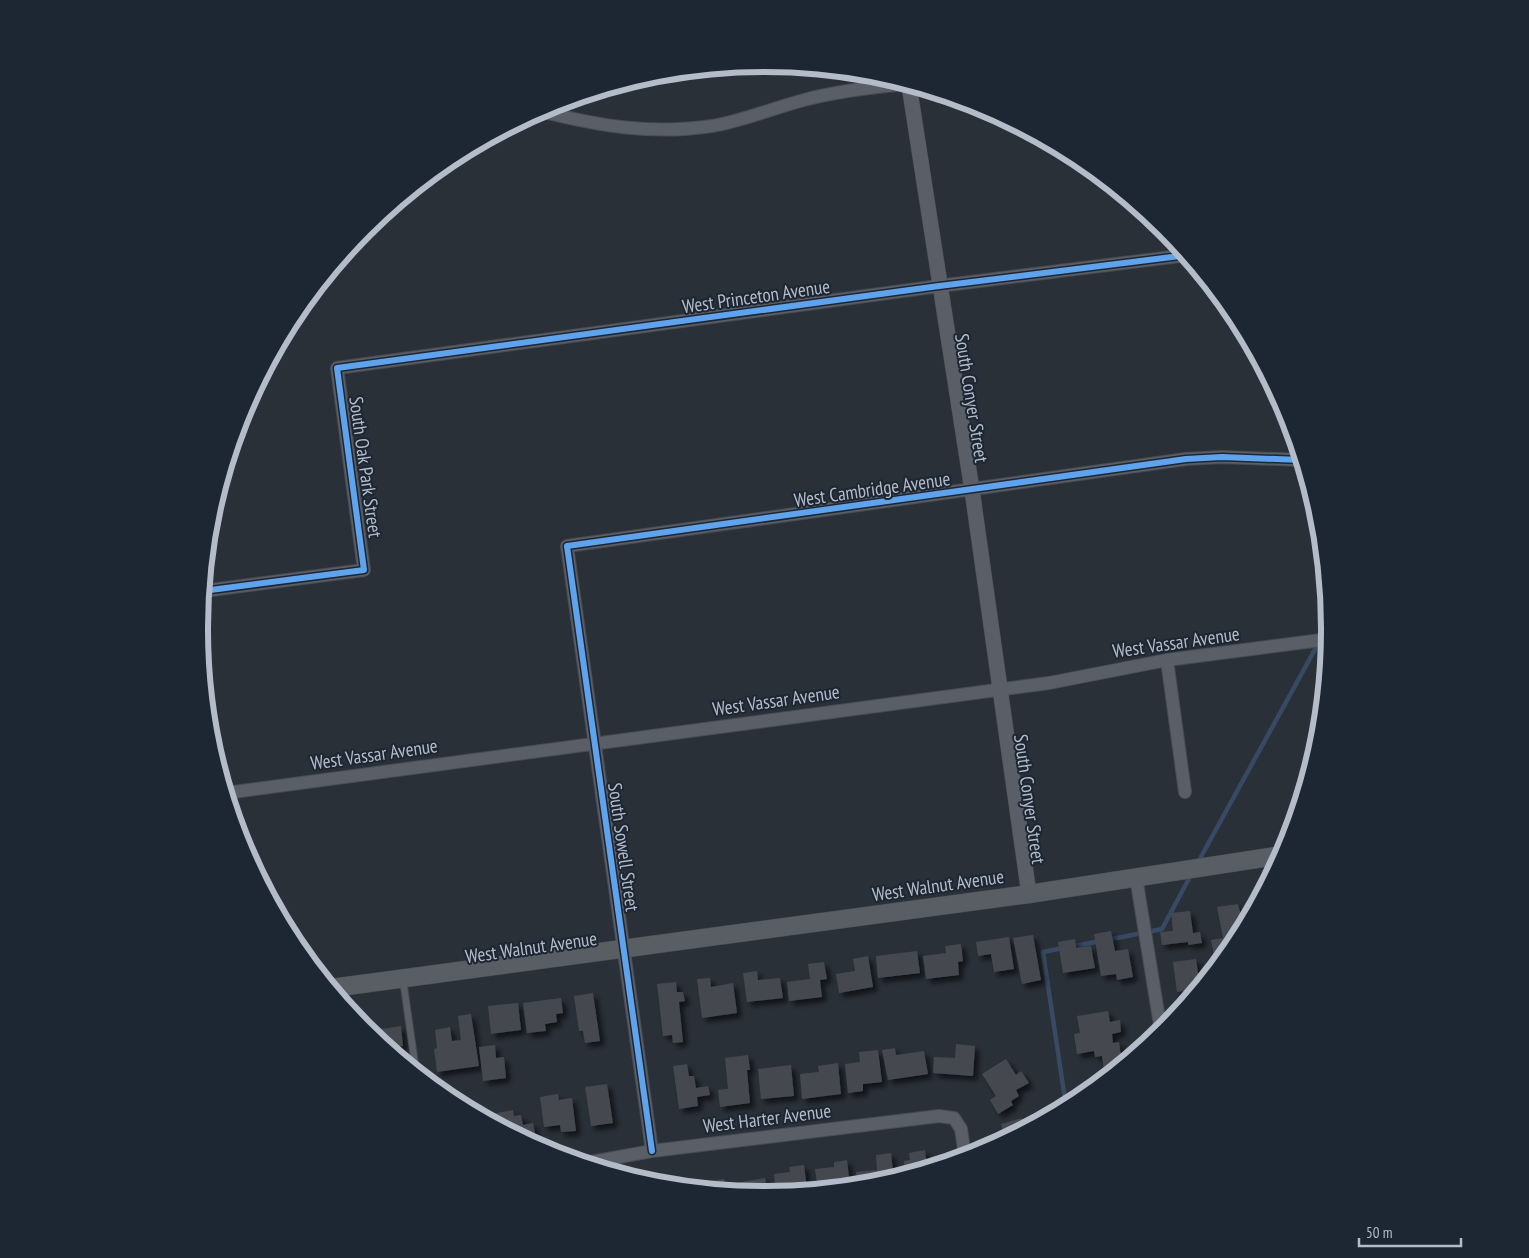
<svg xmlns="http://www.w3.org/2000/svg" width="1529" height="1258" font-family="'PT Sans Narrow',sans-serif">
<defs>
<filter id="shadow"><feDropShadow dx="4.5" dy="4.5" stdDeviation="2.5" flood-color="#0009"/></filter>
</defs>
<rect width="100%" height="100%" fill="#2a3038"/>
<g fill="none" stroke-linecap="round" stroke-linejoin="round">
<path stroke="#384963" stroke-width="4.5" d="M1197,864l132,-240
M1107,940l55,-11 30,-56
M1070,947l30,-6
M1063,948l-20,4 23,154"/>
</g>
<path fill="#444950" filter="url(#shadow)" d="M1238,904l6,22 -5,8 -3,1 -2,8 -13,16 -6,1 -4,-20 12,-2 -6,-31z
M1190,911l3,22 7,-1 2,11 -14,2v-3l-26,3 -2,-13 13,-1 -2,-18z
M1111,931l4,20 13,-2 5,28 -16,3 -1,-6 -15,2 -7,-42z
M1033,935l8,45 -19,4 -9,-46z
M1009,937l5,32 -20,3 -3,-18 -13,2 -2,-14z
M1075,939l1,9 15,-2 4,22 -32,5 -5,-31z
M961,944l2,17 -5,1 1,13 -33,4 -3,-23 23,-3 -1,-7z
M917,951l3,22 -42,5 -2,-22z
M868,956l5,31 -34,6 -3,-19 19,-3 -2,-12z
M1196,959l4,27 -15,17 -1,-12 -7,1 -4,-30z
M824,962l3,17 -7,1 2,17 -33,4 -2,-19 23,-3 -2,-15z
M757,971l1,9 22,-2 3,20 -36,4 -4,-29z
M710,978l1,9 22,-4 4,30 -35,5 -5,-39z
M676,982l1,10h6l2,9 -6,1 4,40 -10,1 -1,-8 -9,1 -6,-52z
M593,993l7,48 -15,2 -2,-12h-4l-5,-35z
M561,998l2,15 -7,1 1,8 -12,2 1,7 -19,2 -4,-30z
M518,1003l3,27 -30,4 -3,-28z
M1108,1011l2,11 10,-2 1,12 -9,2 1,9 6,-1 3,21 -6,5 -12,2 -2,-14 -7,1 -1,-6 -17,3 -3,-20 6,-1 -3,-17z
M471,1014l8,52 -42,6 -3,-23 3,-1 -2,-18 15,-3 2,14 9,-1 -3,-24z
M401,1026l2,20 -15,2 -16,-14h5l-1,-4z
M956,1044l19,2 -2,30 -40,-3 1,-16 21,1z
M495,1045l1,13 8,-1 2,21 -23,3 -4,-34z
M895,1048l1,7 28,-4 4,23 -40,6 -6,-30z
M878,1050l4,32 -19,2v7l-15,2 -3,-29 15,-2 -1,-10z
M748,1055l2,15h-3l3,33 -30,4 -2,-17 10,-1 -3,-31z
M1006,1059l10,16 5,-4 8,12 -13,7 3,6 -8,5 2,4 -15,9 -8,-14 6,-4 -14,-22z
M838,1063l3,31 -39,5 -2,-25 19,-2 -1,-6z
M687,1064l2,12h5l2,12 12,-2 2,9 -13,2 1,9 -19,3 -6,-43z
M791,1065l3,31 -33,3 -3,-30z
M1089,1080h13l-13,10z
M607,1084l6,39 -22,3 -6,-39z
M558,1094l1,6 13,-2 4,33 -15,1 -1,-7 -16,2 -4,-30z
M513,1110l1,6 7,-1 2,10 10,-2 3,15 -9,2 -33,-18 -2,-8z
M1022,1118l3,10 -20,10 -4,-14z
M925,1150l2,17 -22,7 -1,-13 6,-1 -1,-7z
M891,1153l2,18h-5l1,8 -31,6 -2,-13 21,-2 -1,-15z
M847,1160l3,26 -32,3 -3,-20 19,-2v-5z
M804,1165l3,23 -31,5 -2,-19 16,-2 -1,-5z
M765,1178l3,16 -36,-3 -1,-7z
M724,1179l2,11 -44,-4v-1z"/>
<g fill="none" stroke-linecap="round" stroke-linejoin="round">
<g stroke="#484c53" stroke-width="8">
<path id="service" d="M403,980l13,91"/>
</g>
<g stroke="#484c53" stroke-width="14">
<path id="minor" d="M540,111c59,15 112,24 172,15 31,-5 61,-18 92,-26 33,-9 67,-12 100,-16
M203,591l161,-21 -27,-202 602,-82 241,-30
M1167,660l18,132
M226,793l823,-110 118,-23 162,-21
M1136,877l25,154
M652,1151l-85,-605 619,-87 36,-2 79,3
M586,1163l66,-12 287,-35 15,2 7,11 4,27"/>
</g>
<g stroke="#484c53" stroke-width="16">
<path id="tertiary" d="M909,85l63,405 57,404"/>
</g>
<g stroke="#484c53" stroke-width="19">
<path id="secondary" d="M332,988l697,-94 253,-39"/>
</g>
<use href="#service" stroke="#5a5e66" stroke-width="6"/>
<use href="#minor" stroke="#5a5e66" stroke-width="12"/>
<use href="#tertiary" stroke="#5a5e66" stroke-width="15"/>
<use href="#secondary" stroke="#595d64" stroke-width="18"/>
<g stroke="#1d2633" stroke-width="9">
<path id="cycleway" d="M203,591l161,-21 -27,-202 602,-82 241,-30
M652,1151l-85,-605 619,-87 36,-2 79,3"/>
</g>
<use href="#cycleway" stroke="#60a3ed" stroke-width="6"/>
</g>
<g text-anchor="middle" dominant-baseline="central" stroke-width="4" stroke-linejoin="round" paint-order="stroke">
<g font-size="19" fill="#b4bcc9" stroke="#1d2633">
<text transform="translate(756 296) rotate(-8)">West Princeton Avenue</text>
<text transform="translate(972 398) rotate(81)">South Conyer Street</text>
<text transform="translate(366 467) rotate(82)">South Oak Park Street</text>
<text transform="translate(872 489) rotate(-8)">West Cambridge Avenue</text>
<text transform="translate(1176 642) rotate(-8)">West Vassar Avenue</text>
<text transform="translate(776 700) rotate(-8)">West Vassar Avenue</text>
<text transform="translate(374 754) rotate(-8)">West Vassar Avenue</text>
<text transform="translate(1030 799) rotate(82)">South Conyer Street</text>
<text transform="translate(624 847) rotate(82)">South Sowell Street</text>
<text transform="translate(938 885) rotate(-8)">West Walnut Avenue</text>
<text transform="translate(531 947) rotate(-8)">West Walnut Avenue</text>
<text transform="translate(767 1118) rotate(-7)">West Harter Avenue</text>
</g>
</g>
<path d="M0 0H1529V1258H0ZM764 72H765A556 556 0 0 1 1321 628V630A556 556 0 0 1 765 1186H764A556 556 0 0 1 208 630V628A556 556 0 0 1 764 72Z" fill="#1d2633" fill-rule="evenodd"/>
<path fill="none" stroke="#b4bcc9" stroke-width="6" d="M764 72H765A556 556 0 0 1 1321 628V630A556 556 0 0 1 765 1186H764A556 556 0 0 1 208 630V628A556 556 0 0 1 764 72Z"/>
<path d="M1359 1238v8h102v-8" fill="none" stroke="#b4bcc9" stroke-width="2.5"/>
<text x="1366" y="1238" font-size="15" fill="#b4bcc9" stroke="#1d2633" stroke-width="4" paint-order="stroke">50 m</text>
</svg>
